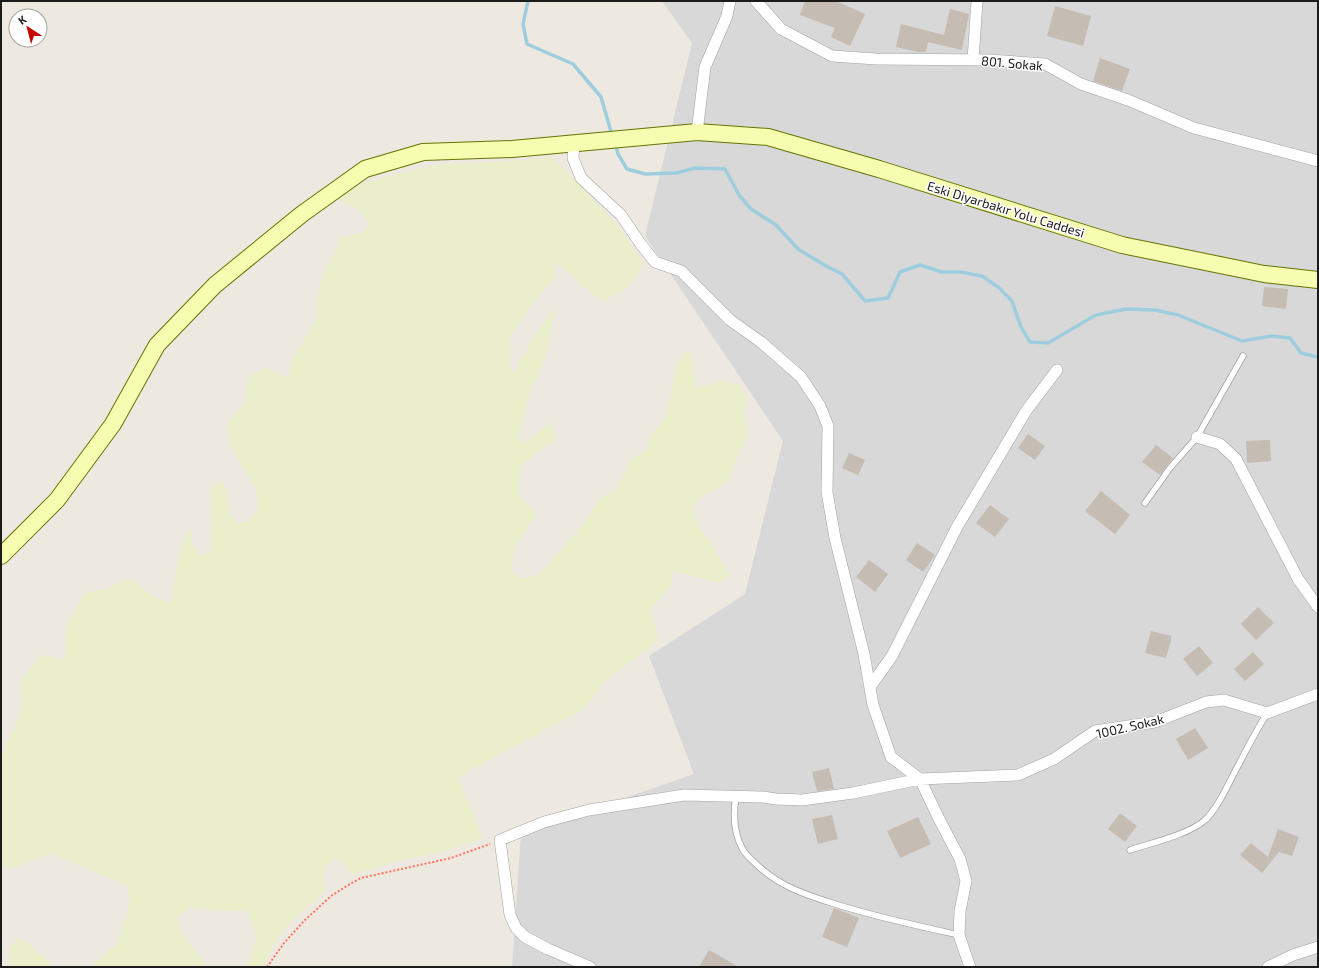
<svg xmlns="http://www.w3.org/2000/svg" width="1319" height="968" font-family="'Exo 2',sans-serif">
<rect width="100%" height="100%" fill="#eee9e0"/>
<path fill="#d9d8d8" d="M662,1h656v966h-806l9,-133 173,-60 -45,-118 96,-62 38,-153 -138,-205 47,-193z"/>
<path fill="#eaeeca" d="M551,157l25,24 41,44 27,39 -15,22 -25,15 -22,-15 -11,-12 -17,-11 2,13 -23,27 -23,34v30l4,7 19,-36 22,-31 -9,51 -16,34 -12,46 6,5 28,-21 4,17 -35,26 -3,29 18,20 -22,35 -2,24 13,6 15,-5 44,-51 16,-25 16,-7 15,-32 16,-9 3,-13 16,-21 10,-51 12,-15 5,12 2,26 29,-7 14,3 9,15 -4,17 6,16 -13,28 -9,21 -29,18 -6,10 7,17 10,15 21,34 -11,8 -46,-12 -2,15 -20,23 7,32 -57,43 -9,16 -14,12 -120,65 25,61 -41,14 -45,9 -46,14 -8,-13 -8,-3 -10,8 -2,13 2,12 -33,28 -18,23 -10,24h-18l10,-26 -3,-14 -6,-16h-28l-29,-4 -12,9 2,15 21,27 3,9h-115l29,-24 12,-41 -2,-16 -78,-33 -36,15 -13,-1v-107l7,-21 11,-20 3,-14 -1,-25 20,-25 24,5 1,-34 19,-33 22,-4 14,-8 10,-2 24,18 16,6 5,-33 7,-30 8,-11 1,14 6,12 12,-1 2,-27 -2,-38 11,-8 6,9 2,23 8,11 12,-3 8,-10v-20l-28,-48 -1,-20 17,-20 4,-27 16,-8 23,10 5,-19 23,-39v-15l6,-26 19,-41 20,-5 9,-9 -13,-16 -21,-10 28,-15 69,-18 91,-5z
M18,937l12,8 24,22h-44l-1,-18z"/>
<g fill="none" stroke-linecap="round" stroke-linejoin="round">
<path stroke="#9ecede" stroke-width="3.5" d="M528,1l-5,23 4,20 46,20 28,33 11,38
M615,143l3,11 9,15 18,5 31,-1 19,-5 30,1 14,26 12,14 25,16 22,24 28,17 16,8 23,27 23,-3 12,-26 20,-7 22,7h18l22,4 16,11 14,14 9,26 9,15 18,1 48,-28 30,-6 29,1 23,5 64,26 30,-5 18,2 11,15 17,4"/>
</g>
<path fill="#c5bcb3" d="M805,1h31l29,13 -15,32 -19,-9 4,-9 -35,-13z
M1055,6l36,10 -8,30 -36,-10z
M950,9l19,5 -7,36 -34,-8 -2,10h-8l-22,-5 5,-23 43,11z
M1100,58l30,11 -8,22 -29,-10z
M1264,287l24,2 -2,20 -24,-3z
M1028,434l17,12 -10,14 -17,-12z
M1270,440l1,21 -24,2 -1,-22z
M1156,445l17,13 -13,17 -18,-13z
M849,453l16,7 -7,15 -16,-7z
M1101,491l29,24 -15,19 -30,-23z
M990,505l19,14 -14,18 -19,-14z
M917,543l18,12 -12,17 -17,-12z
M869,560l19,14 -13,18 -19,-15z
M1258,607l16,16 -18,17 -15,-16z
M1151,631l21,5 -6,22 -21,-5z
M1199,646l14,17 -16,13 -14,-17z
M1253,652l11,12 -19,17 -11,-12z
M1195,728l13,20 -20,12 -12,-21z
M829,768l5,21 -17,2 -5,-19z
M1120,813l17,13 -12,16 -17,-13z
M832,815l6,24 -20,5 -6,-25z
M918,817l13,27 -31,14 -13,-27z
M1278,829l21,8 -7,19 -13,-4 -17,21 -22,-18 11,-12 17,14z
M834,908l25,10 -12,29 -25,-10z
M709,950l30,17h-40z"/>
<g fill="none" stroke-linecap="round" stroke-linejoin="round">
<g stroke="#a2a2a2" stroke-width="7">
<path id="lane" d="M1145,503l25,-35 27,-31 46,-81
M736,796c-3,18 -2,38 7,54 3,5 8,9 12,13 23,23 51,32 80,41 41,13 83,22 124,31
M1130,850c21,-7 57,-15 74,-29 14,-12 26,-41 35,-57 9,-18 18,-34 28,-51"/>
</g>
<g stroke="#a2a2a2" stroke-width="12">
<path id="street" d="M756,1l25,28 51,27 44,3 113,1 56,4 36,20 47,16 66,28 124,33
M973,60l4,-59
M697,132l8,-65 22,-51 3,-15
M574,143l-1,15 8,20 40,37 19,28 15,19 26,9 49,49 31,22 40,35 19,29 8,20 -1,66 8,46 29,116 9,51 18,52 29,22 18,38 22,42 6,22 -6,30 -1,24 11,32
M1197,437l23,7 16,15 62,120 20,28
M870,687l22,-31 65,-129 69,-116 31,-41
M590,967l-42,-18 -23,-12 -9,-9 -6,-13 -10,-75 44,-18 45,-12 95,-15 79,2 13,2 26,1 51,-7 67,-14 98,-4 36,-16 41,-28 60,-9 51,-20 18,-2 43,13 51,-19
M1268,967l25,-12 25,-8"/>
</g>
<g stroke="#657500" stroke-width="18">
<path id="secondary" d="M1,556l56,-56 56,-76 44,-79 58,-60 87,-71 63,-45 58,-17 89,-3 185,-17 71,5 111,32 243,76 142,29 54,6"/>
</g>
<path stroke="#ff7460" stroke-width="2" stroke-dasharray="2 2" stroke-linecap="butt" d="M267,967l17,-24 20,-22 27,-25 19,-12 11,-6 90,-20 39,-14"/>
<use href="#lane" stroke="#fff" stroke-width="5.5"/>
<use href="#street" stroke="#fff" stroke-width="11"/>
<use href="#secondary" stroke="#f6fcb0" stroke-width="16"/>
</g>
<g text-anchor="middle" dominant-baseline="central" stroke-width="3" stroke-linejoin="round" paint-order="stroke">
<g font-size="13" fill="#1b1b1b" stroke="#fff">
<text transform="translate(1012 63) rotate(5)">801. Sokak</text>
<text transform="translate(1006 209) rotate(17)">Eski Diyarbakır Yolu Caddesi</text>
<text transform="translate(1130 726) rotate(-13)">1002. Sokak</text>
</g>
</g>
<rect width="1319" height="968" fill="none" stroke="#1b1b1b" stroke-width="4"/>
<g transform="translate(28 28) rotate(324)"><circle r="19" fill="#ffffff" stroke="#a4a4a4"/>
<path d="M0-3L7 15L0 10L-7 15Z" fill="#c70500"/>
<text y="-6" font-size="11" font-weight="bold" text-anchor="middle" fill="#1b1b1b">K</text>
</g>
</svg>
